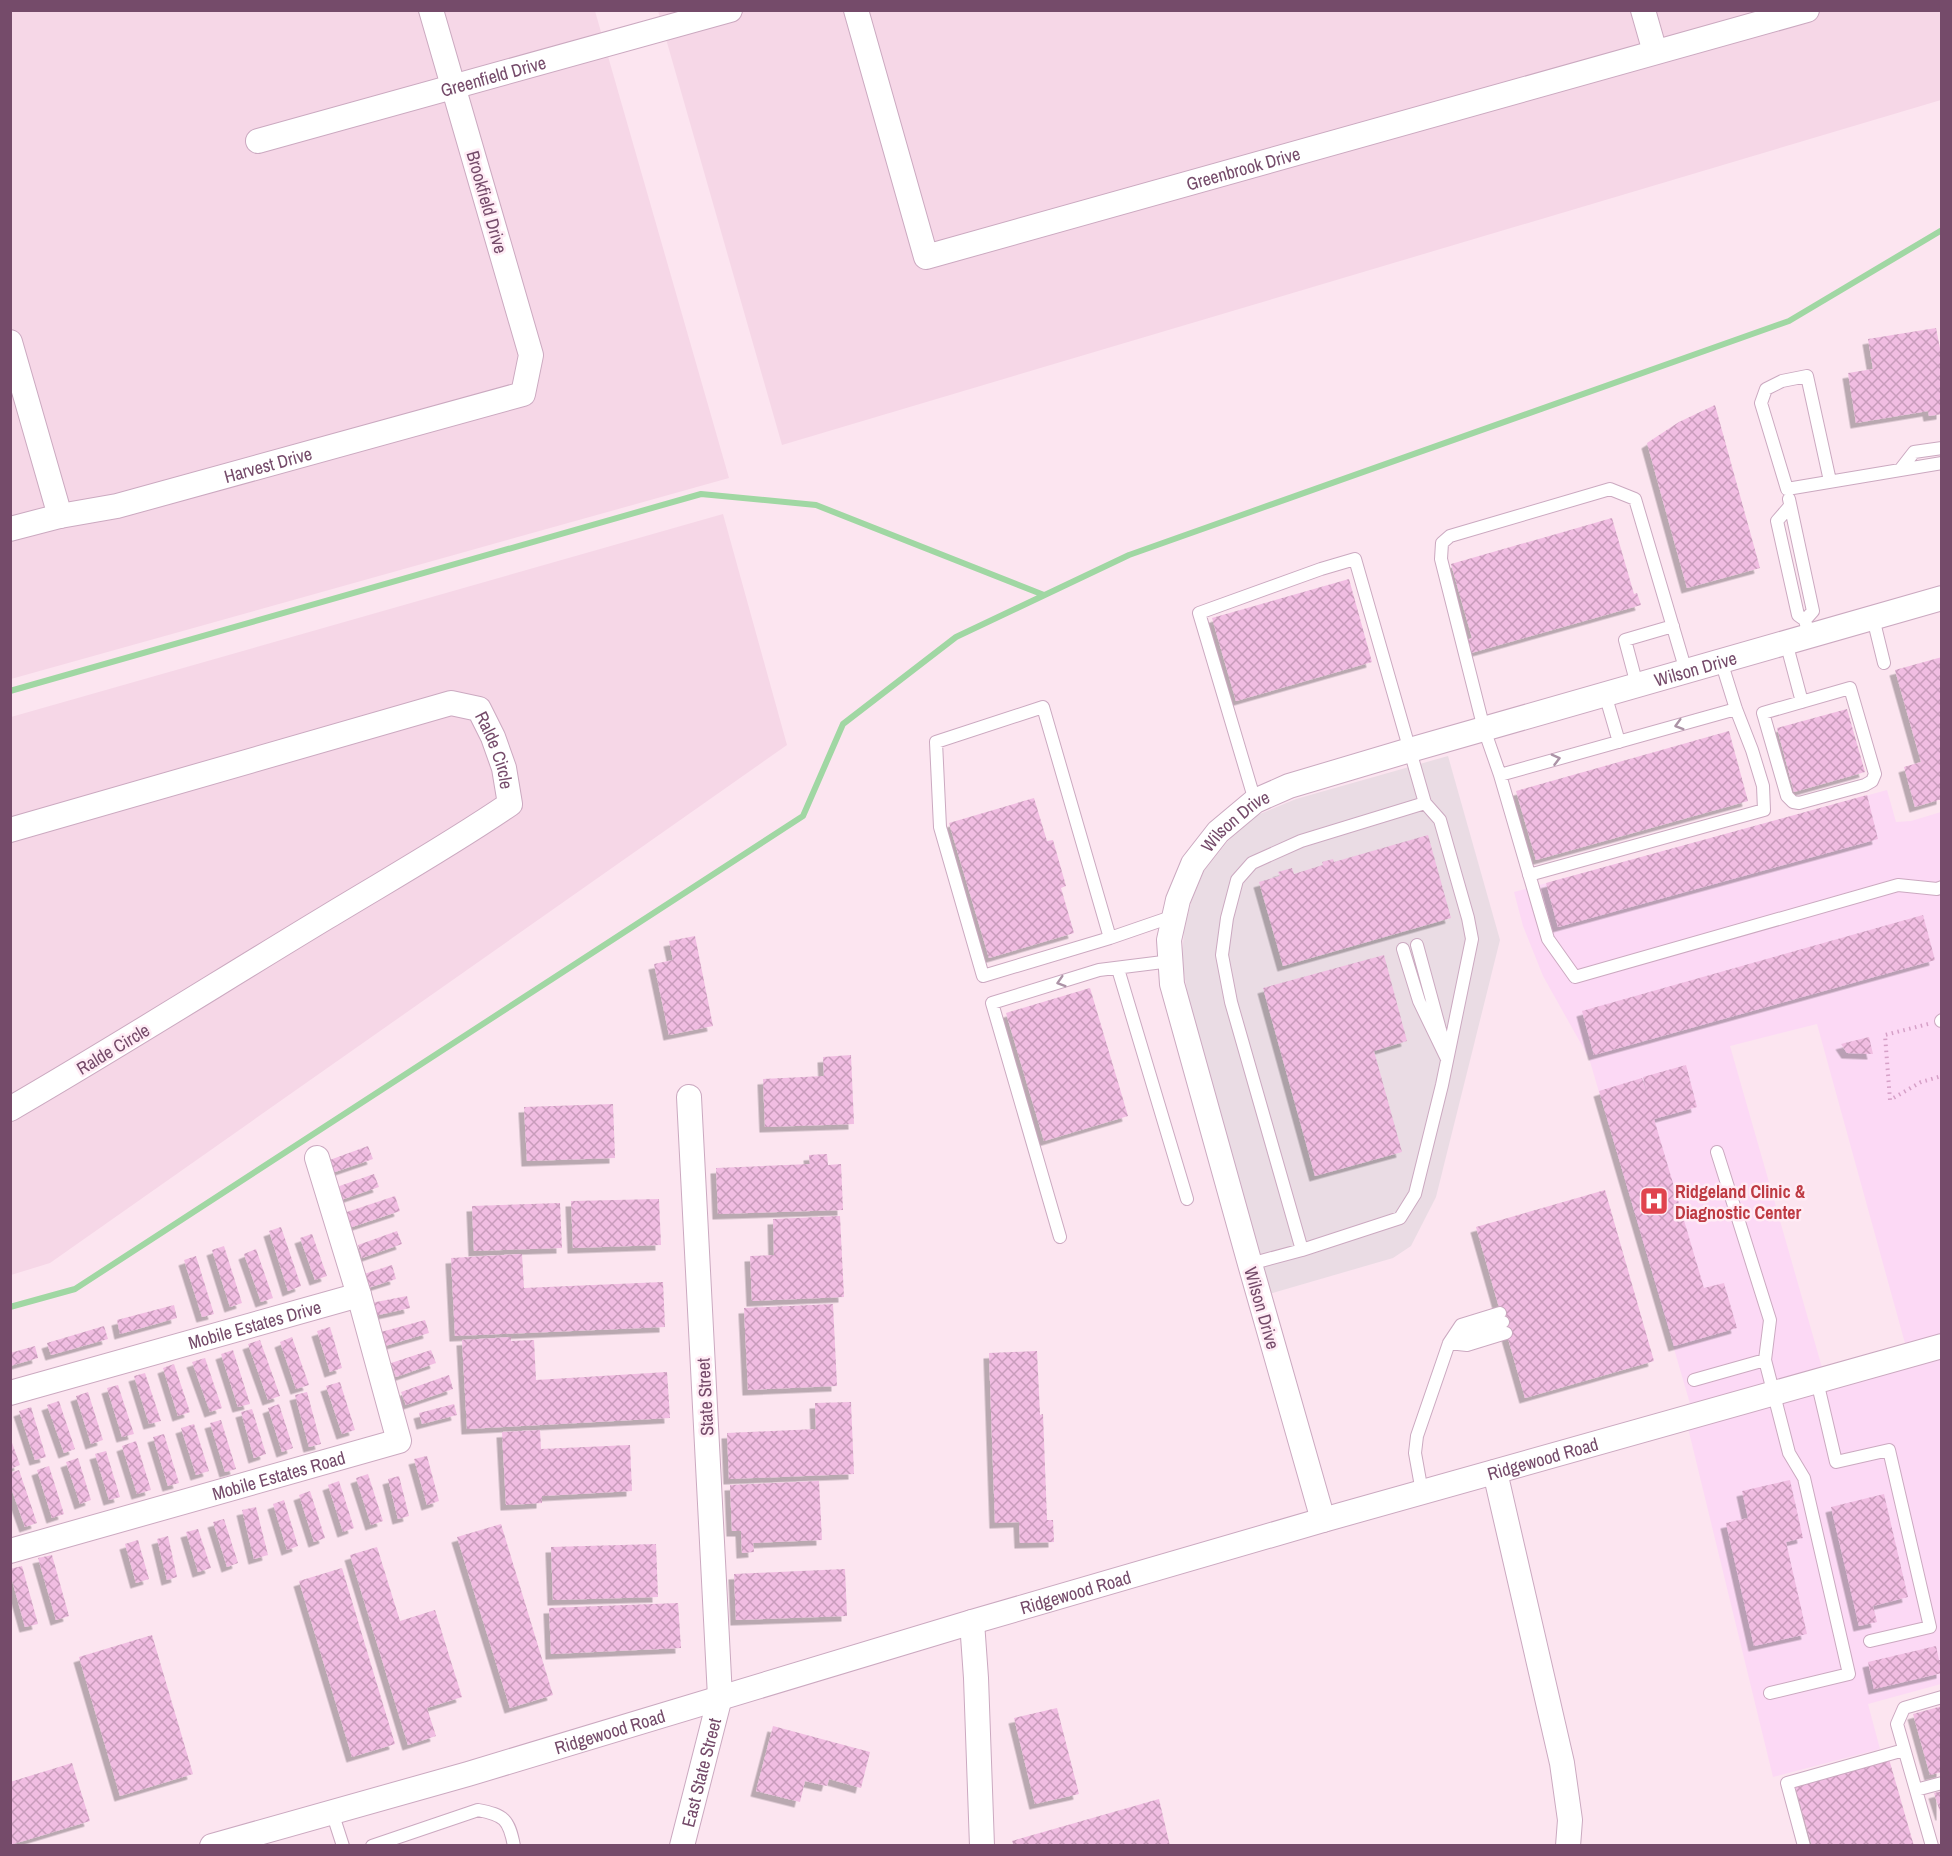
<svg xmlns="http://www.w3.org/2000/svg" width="1952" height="1856" font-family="'Archivo Narrow',sans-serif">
<defs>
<pattern id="building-cross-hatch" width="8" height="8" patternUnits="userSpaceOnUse" patternTransform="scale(1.5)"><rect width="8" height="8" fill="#f1bde2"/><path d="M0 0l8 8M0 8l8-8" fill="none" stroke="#c89cbb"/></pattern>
<filter id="shadow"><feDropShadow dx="-5.5" dy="5.5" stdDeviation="0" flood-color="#0004"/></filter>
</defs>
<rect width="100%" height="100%" fill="#fce5f0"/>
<path fill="#f6d7e7" d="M11,11h584l134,467 -718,201z
M658,11h1283v89l-1159,345z
M723,514l64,231 -737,518 -39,12v-558z"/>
<path fill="#fcd9f5" d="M1887,790l9,32 15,-1 30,-9v522l-35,13 -89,-323 -87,22 93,325 -132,36 -102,-349 -46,-82 -20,-50 -9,-34z
M1941,1359v325l-73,20 12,45 -107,28 -85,-349 235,-66z"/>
<path fill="#eadce4" d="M1448,756l52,184 -64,257 -25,49 -18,12 -124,36 -78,-279 -9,-54 2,-33 8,-29 12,-28 23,-29 28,-26 41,-17z"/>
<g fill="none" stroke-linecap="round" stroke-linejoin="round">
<path stroke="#a0d7a3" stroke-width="6" d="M10,691l691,-197 115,11 228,90
M10,1307l65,-18 728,-473 40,-92 113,-87 173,-82 660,-234 153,-91"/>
</g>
<path fill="url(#building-cross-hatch)" filter="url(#shadow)" d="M1936,328l6,31v55l-13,2 -1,-5 -72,12 -8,-50 25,-4 -5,-30z
M1715,405l45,163 -73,20 -40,-145 32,-21z
M1612,518l22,76 3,-1 4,12 -170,48 -4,-13 5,-2 -21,-74z
M1349,579l23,83 -136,39 -24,-83z
M1942,657v142l-27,8 -11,-40 17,-5 -26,-92z
M1847,709l18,63 -71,20 -17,-64z
M1729,731l19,70 -212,59 -20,-69z
M1867,795l11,44 -320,88 -12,-44z
M1034,798l13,43 6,-1 13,46 -5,2 13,45 -85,25 -40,-135z
M1428,835l23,83 -168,48 -24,-84 21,-6 -2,-4 14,-4 2,6 29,-9 -1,-3 11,-3 1,3z
M1923,915l12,45 -341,95 -12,-44z
M695,936l18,90 -44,9 -15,-71 19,-4 -4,-19z
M1384,955l23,86 -33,10 28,101 -87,24 -52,-188z
M1090,988l38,128 -84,25 -38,-128z
M1869,1037l4,17 -26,-1 -6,-9z
M851,1055l3,69 -89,3 -2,-48 61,-3 -1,-19z
M1686,1065l11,42 -43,12 50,169 20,-5 13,45 -63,18 -75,-255 43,-13 6,18 -5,-19z
M613,1104l2,54 -88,3 -3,-54z
M368,1146l5,13 -41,14 -5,-12z
M827,1154l1,11 13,-1 2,46 -125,4 -2,-46 94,-4 -1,-9z
M374,1174l5,13 -44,15 -4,-13z
M1605,1190l49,171 -129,37 -49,-171z
M395,1196l5,15 -54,18 -5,-15z
M659,1199l2,46 -88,3 -2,-47z
M560,1203l2,45 -88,3 -2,-45z
M840,1216l4,81 -92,4 -2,-45 24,-1 -1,-36z
M281,1227l20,59 -13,5 -19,-60z
M397,1231l5,13 -40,14 -4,-13z
M312,1234l15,42 -12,4 -15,-42z
M224,1246l18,57 -12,4 -18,-57z
M256,1249l17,49 -12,4 -17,-48z
M522,1254l2,34 139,-6 2,45 -210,9 -4,-78z
M196,1256l18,58 -12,3 -18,-57z
M392,1265l4,14 -31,10 -4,-14z
M407,1296l3,12 -36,8 -3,-13z
M833,1304l4,82 -89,4 -4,-82z
M174,1305l3,13 -57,16 -3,-14z
M425,1320l4,13 -44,13 -4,-14z
M104,1326l4,13 -57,16 -4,-12z
M330,1327l12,41 -12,4 -13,-41z
M292,1337l17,48 -13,4 -16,-47z
M511,1337v4l23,-1 2,40 131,-8 3,46 -203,11 -5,-89z
M260,1340l20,56 -12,4 -20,-56z
M35,1346l3,12 -28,8v-13z
M233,1350l17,54 -12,3 -17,-53z
M431,1350l5,13 -40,14 -5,-14z
M1037,1351l3,64 3,-1 4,106h6l1,22 -34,1 -1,-21 -24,1 -6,-170z
M205,1358l17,50 -12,4 -18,-50z
M174,1364l16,48 -12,4 -15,-48z
M145,1373l16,48 -12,3 -15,-48z
M449,1375l4,14 -47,16 -5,-13z
M340,1382l15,48 -13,4 -16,-48z
M118,1385l16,49 -12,3 -15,-49z
M88,1392l15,48 -12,4 -15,-48z
M307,1392l14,52 -12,3 -14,-52z
M59,1401l16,48 -11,4 -17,-48z
M851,1402l3,72 -125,5 -2,-46 89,-4 -1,-26z
M279,1404l14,44 -11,4 -14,-44z
M454,1404l3,11 -35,9 -3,-11z
M31,1407l15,50 -11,3 -16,-49z
M252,1409l14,45 -12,4 -13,-46z
M221,1420l15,49 -11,3 -15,-49z
M194,1424l15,47 -13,4 -15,-47z
M540,1430l1,19 89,-4 2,46 -90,5v7l-36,2 -4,-73z
M164,1434l15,49 -11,3 -15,-49z
M10,1437l10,28 -10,4z
M136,1441l15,49 -14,4 -15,-48z
M106,1451l14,46 -11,3 -14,-46z
M427,1456l12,45 -12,4 -13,-46z
M78,1458l13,42 -11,4 -14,-42z
M49,1466l15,48 -12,4 -15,-48z
M19,1470l18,53 -12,4 -15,-42v-12z
M368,1474l15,47 -12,4 -15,-47z
M399,1476l10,40 -11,3 -10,-40z
M1790,1480l13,58 -17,4 21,92 -53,12 -28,-123 22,-5 -6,-27z
M339,1481l15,47 -11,4 -15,-47z
M819,1481l3,59 -69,3 1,9 -12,1 -1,-22h-9l-2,-46z
M310,1491l15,47 -11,4 -15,-47z
M1884,1494l24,103 -35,9 4,16 -18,4 -28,-119z
M284,1500l14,46 -11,4 -14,-46z
M256,1507l12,48 -14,4 -12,-49z
M224,1519l14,44 -11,4 -14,-45z
M501,1524l52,171 -43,13 -53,-171z
M198,1529l13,39 -13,4 -12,-40z
M168,1536l9,41 -10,3 -10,-41z
M138,1540l11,39 -13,4 -11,-39z
M656,1544l2,53 -105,3 -2,-53z
M377,1547l23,74 35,-11 27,87 -35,11 9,28 -28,9 -58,-190z
M52,1555l17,61 -13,4 -18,-62z
M22,1566l16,58 -13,3 -15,-54v-4z
M342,1568l53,176 -43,13 -53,-176z
M845,1569l2,47 -111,4 -2,-46z
M678,1603l3,45 -130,6 -2,-46z
M152,1635l41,139 -73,22 -41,-139z
M1936,1646l3,14h3v13l-68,16 -6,-27z
M1942,1706v66l-12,3 -17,-61z
M1057,1708l22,86 -44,10 -21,-86z
M773,1726l97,26 -9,36 -32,-9 -2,7 -22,-5 -5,21 -44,-11z
M1889,1759l25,87h-102l-17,-60z
M72,1763l18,58 -80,24v-63z
M1942,1791v24h-1l-7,-22z
M1159,1799l11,47h-156l-2,-5z"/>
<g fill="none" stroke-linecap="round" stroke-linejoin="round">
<g stroke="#cba9c0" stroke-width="14">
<path id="lane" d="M1900,470l14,-18 28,-4
M1830,481l-23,-105 -25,5 -16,8 -5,14 26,86 155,-26
M1789,499l24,112 -8,9
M1790,506l-13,15 21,94 7,5 4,16
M1873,618l11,45
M1786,642l16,60
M1686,671l-51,-172 -25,-10 -160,47 -8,7 -1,16 43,170 16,46 48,164 27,38 323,-92 39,4 5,-2
M1637,685l-12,-45 48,-14
M1850,688l25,86 -3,7 -7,4 -66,18 -6,-1 -6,-6 -24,-83z
M1605,694l14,48
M1500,775l236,-66
M1529,875l235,-65 -1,-24 -11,-36 -16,-41 -15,-48
M1110,938l-127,38 -43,-149 -4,-85 107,-35 67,231 64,-22
M1417,945l25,92
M1403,949l16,52 28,58
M1118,969l69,230
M1941,1021l1,-1
M1717,1152l53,168 -5,40 24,93 15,25 45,196 -79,19
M1060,1237l-68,-234 107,-33 72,-9
M1302,1250l98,-32 15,-24 27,-109 30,-146 -4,-21 -28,-98 -15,-17
M1250,1264l52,-14 -71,-248 -9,-47 5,-37 10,-38 15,-17 49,-22 124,-38 -70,-244 -34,10 -122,44 56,188
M1452,1341l12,-7 39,-12
M1449,1343l18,2 39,-12
M1694,1380l71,-20
M1817,1381l19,81 53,-12 41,177 -60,14
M1422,1492l-7,-39 2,-17 32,-93 12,-18 39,-12
M1916,1790l26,-7
M332,1812l11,34
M372,1846l106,-36c26,5 31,9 36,36
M1804,1846l-17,-63 117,-33
M1932,1846l-35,-122 7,-16 38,-11"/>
</g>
<g stroke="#cba9c0" stroke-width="26">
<g id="street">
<path id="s1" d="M856,10l70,247 881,-247"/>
<path d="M1643,10l12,42"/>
<path id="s2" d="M258,141l472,-131"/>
<path d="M10,342l50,174"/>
<path id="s3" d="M10,529l50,-13 57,-10 406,-112 8,-39 -100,-345"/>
<path id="s4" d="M10,830l441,-127 28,6 14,28 11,31 6,36c-60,41 -122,76 -183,113 -106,64 -210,130 -317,192"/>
<path id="s5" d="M10,1393l349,-98"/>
<path d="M1495,1472l67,291 8,57 -2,26"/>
<path id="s6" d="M1323,1520l-73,-256 -78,-280 -3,-44 9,-40 15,-36 25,-32 37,-31 34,-15 121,-36 532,-152"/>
<path id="s7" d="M10,1551l389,-110 -40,-146 -42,-137"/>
<path d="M972,1622l4,56 6,168"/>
<path id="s8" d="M212,1846l256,-72 504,-152 351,-102 619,-174"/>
<path id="s9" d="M682,1846l38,-149 -31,-600"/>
</g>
</g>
<path stroke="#d6a0c7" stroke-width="4" stroke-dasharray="1.5 4.5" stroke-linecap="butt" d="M1928,1024l-43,11 5,65 31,-18 21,-6"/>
<use href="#lane" stroke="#fff" stroke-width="12"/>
<use href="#street" stroke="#fff" stroke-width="24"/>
</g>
<defs><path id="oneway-chevron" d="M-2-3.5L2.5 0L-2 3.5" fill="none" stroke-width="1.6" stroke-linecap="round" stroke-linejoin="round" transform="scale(1.5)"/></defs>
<g stroke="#ac93a6">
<use href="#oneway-chevron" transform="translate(1679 725) rotate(164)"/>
<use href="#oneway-chevron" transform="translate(1556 759) rotate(-15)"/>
<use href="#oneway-chevron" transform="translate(1061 982) rotate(163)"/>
</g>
<defs>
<g id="hospital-square" transform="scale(1.5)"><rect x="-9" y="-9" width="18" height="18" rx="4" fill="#e0444e" stroke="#ffecf5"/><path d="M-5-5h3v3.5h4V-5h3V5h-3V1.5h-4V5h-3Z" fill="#fff"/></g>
</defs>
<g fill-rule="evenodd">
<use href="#hospital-square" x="1654" y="1201"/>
</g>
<g text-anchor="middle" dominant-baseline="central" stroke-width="5" stroke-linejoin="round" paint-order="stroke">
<g font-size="18" fill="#754b6a" stroke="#ffecf5">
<text stroke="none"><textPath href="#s2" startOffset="244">Greenfield Drive</textPath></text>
<text stroke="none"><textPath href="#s1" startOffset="586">Greenbrook Drive</textPath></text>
<text transform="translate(487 202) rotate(74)">Brookfield Drive</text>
<text stroke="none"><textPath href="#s3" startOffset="266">Harvest Drive</textPath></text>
<text stroke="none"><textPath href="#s6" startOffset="1230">Wilson Drive</textPath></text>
<text stroke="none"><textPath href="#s4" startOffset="532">Ralde Circle</textPath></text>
<text stroke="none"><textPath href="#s6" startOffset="742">Wilson Drive</textPath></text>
<text transform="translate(113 1049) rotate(-31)">Ralde Circle</text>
<text transform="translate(1262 1308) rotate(74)">Wilson Drive</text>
<text stroke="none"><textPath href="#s5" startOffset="254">Mobile Estates Drive</textPath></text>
<text transform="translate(705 1397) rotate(-93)">State Street</text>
<text stroke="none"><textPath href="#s8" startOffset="1386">Ridgewood Road</textPath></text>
<text stroke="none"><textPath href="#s7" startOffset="279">Mobile Estates Road</textPath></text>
<text stroke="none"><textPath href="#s8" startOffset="900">Ridgewood Road</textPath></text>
<text stroke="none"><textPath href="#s8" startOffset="414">Ridgewood Road</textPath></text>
<text stroke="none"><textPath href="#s9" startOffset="76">East State Street</textPath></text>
</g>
<g font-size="18" font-weight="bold" fill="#be3a42" stroke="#ffecf5" text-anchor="start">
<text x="1675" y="1191">Ridgeland Clinic &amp;<tspan x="1675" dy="21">Diagnostic Center</tspan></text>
</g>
</g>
<rect width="1952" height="1856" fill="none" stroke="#754b6a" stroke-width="24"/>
</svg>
